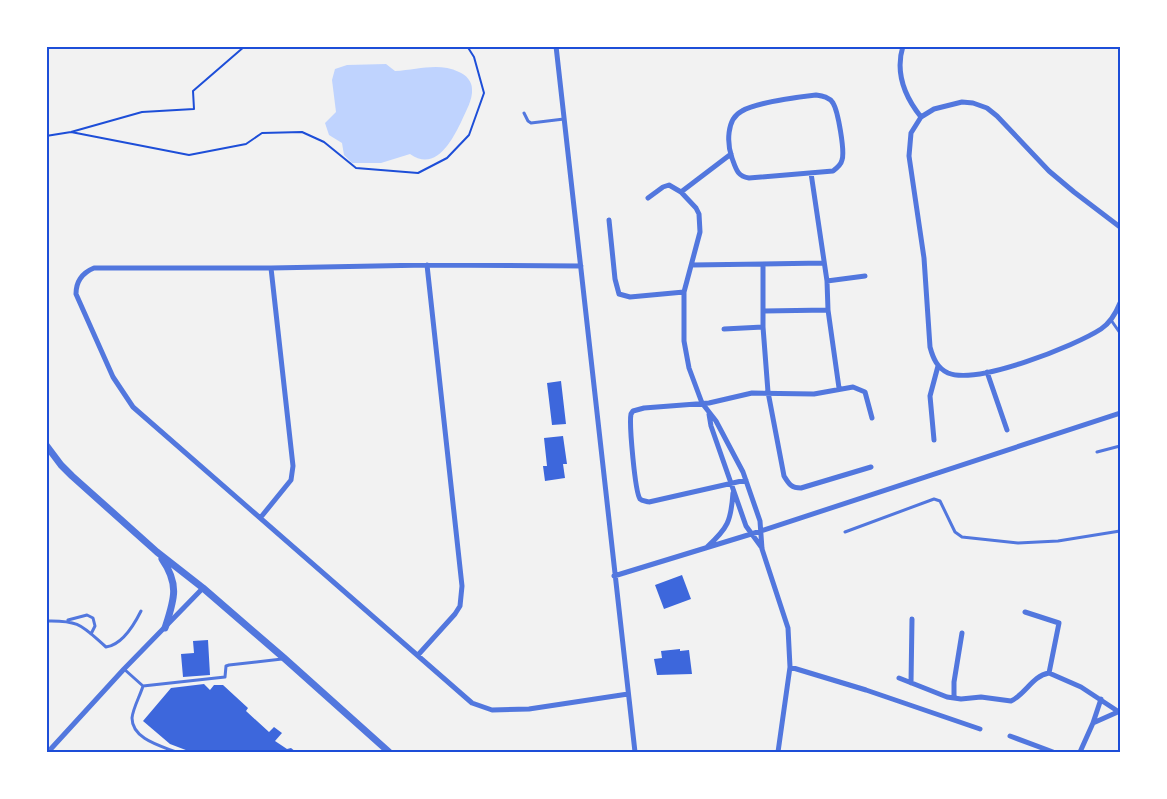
<svg xmlns="http://www.w3.org/2000/svg" width="1167" height="799" font-family="'Archivo Narrow',sans-serif">
<rect width="100%" height="100%" fill="#f2f2f2"/>
<path fill="#bfd3fe" d="M386,64l9,7c23,-1 43,-9 64,1 7,3 13,9 13,17 1,10 -6,22 -10,31 -9,19 -26,53 -52,34l-29,9h-29l-8,-8 -2,-12 -13,-8 -4,-12 11,-11 -4,-32 3,-11 12,-4z"/>
<path fill="#3d67dc" d="M561,381l5,43 -14,1 -5,-42z
M563,436l4,28h-4l2,14 -20,3 -2,-15h4l-3,-28z
M682,575l9,24 -27,10 -9,-24z
M208,640l2,35 -27,2 -2,-23 13,-1 -1,-12z
M680,649v2l9,-1 3,24 -35,1 -3,-16 8,-1 -1,-7z
M204,684l6,6 4,-5h9l25,23 -2,3 23,21 5,-5 8,6 -7,8 12,8 4,-1 5,4h-105l-21,-8 -27,-23 28,-33z"/>
<g fill="none" stroke-linecap="round" stroke-linejoin="round">
<path stroke="#1d4ed8" stroke-width="2" d="M71,132l118,23 57,-11 16,-11 40,-1 22,10 32,26 62,5 29,-15 22,-23 15,-42 -10,-36 -7,-11
M46,136l25,-4 71,-20 52,-3 -1,-18 52,-45"/>
<path stroke="#5277de" stroke-width="3" d="M524,113l4,8 3,2 33,-4
M1111,320l9,13
M1097,452l23,-6
M845,532l89,-33 6,2 15,31 7,5 56,6 40,-2 62,-10
M68,620l19,-5 6,3 2,8 -4,8
M46,621c34,-1 36,5 60,26 16,-2 28,-22 35,-36
M124,669l19,17 82,-9 1,-11 3,-1 53,-6
M143,686c-3,10 -10,22 -11,32 0,21 29,28 44,34"/>
<path stroke="#5277de" stroke-width="5" d="M556,46l79,706
M903,46c-8,26 2,51 18,71
M816,95c7,1 13,2 17,8 5,8 12,48 9,57 -1,5 -5,8 -9,11l-84,7c-12,-2 -13,-9 -17,-20 -5,-14 -6,-39 10,-47 15,-9 57,-14 74,-16z
M811,173l16,108 1,29 11,78
M681,192l50,-38
M648,198l15,-11 6,-2 12,7 15,16 3,6 1,18 -16,60v49l5,27 13,35 14,18 27,51 17,49 2,28 26,79 2,39 -12,85
M609,220l6,59 4,15 11,3 54,-5
M1120,227l-46,-35 -25,-21 -52,-55 -10,-8 -14,-5 -11,-1 -28,7 -13,8 -10,16 -2,23 15,102 6,89c3,11 7,21 18,26 29,12 127,-27 153,-44 9,-6 15,-16 19,-26
M692,265l132,-2
M763,265v62l5,65 16,84c5,8 7,12 17,12l70,-21
M581,266l-154,-1 -156,3h-177c-12,5 -18,13 -18,26l37,83 20,30 339,296 20,7 37,-1 99,-15
M827,281l38,-5
M764,311l64,-1
M724,329l39,-2
M987,372l20,58
M709,414l2,12 35,100 16,22
M934,440l-4,-44 8,-30
M746,480l-97,22c-3,-1 -7,-1 -9,-3 -5,-7 -11,-75 -9,-85l2,-3 11,-3 65,-5 43,-10 62,1 39,-7 12,5 7,26
M261,517l30,-37 2,-14 -22,-198
M707,547c21,-19 24,-26 26,-54
M614,576l147,-45 359,-118
M1025,612l34,11 -10,50
M418,655l37,-41 5,-8 2,-20 -35,-321
M790,667l76,23 114,39
M899,678l48,19 14,2 20,-2 30,4c15,-7 21,-25 38,-28l32,14 38,25
M911,683l1,-64
M954,698v-16l8,-49
M1093,723l8,-24
M1010,736l43,16
M48,752l76,-83 79,-81
M1080,752l13,-29 27,-12"/>
<path stroke="#5277de" stroke-width="7" d="M46,445l15,20 11,11 85,76 46,36 81,70 105,94
M162,559c18,26 12,41 3,69"/>
</g>
<rect width="1167" height="799" fill="none" stroke="#ffffff" stroke-width="96"/>
<rect x="48" y="48" width="1071" height="703" fill="none" stroke="#1d4ed8" stroke-width="2"/>
</svg>
